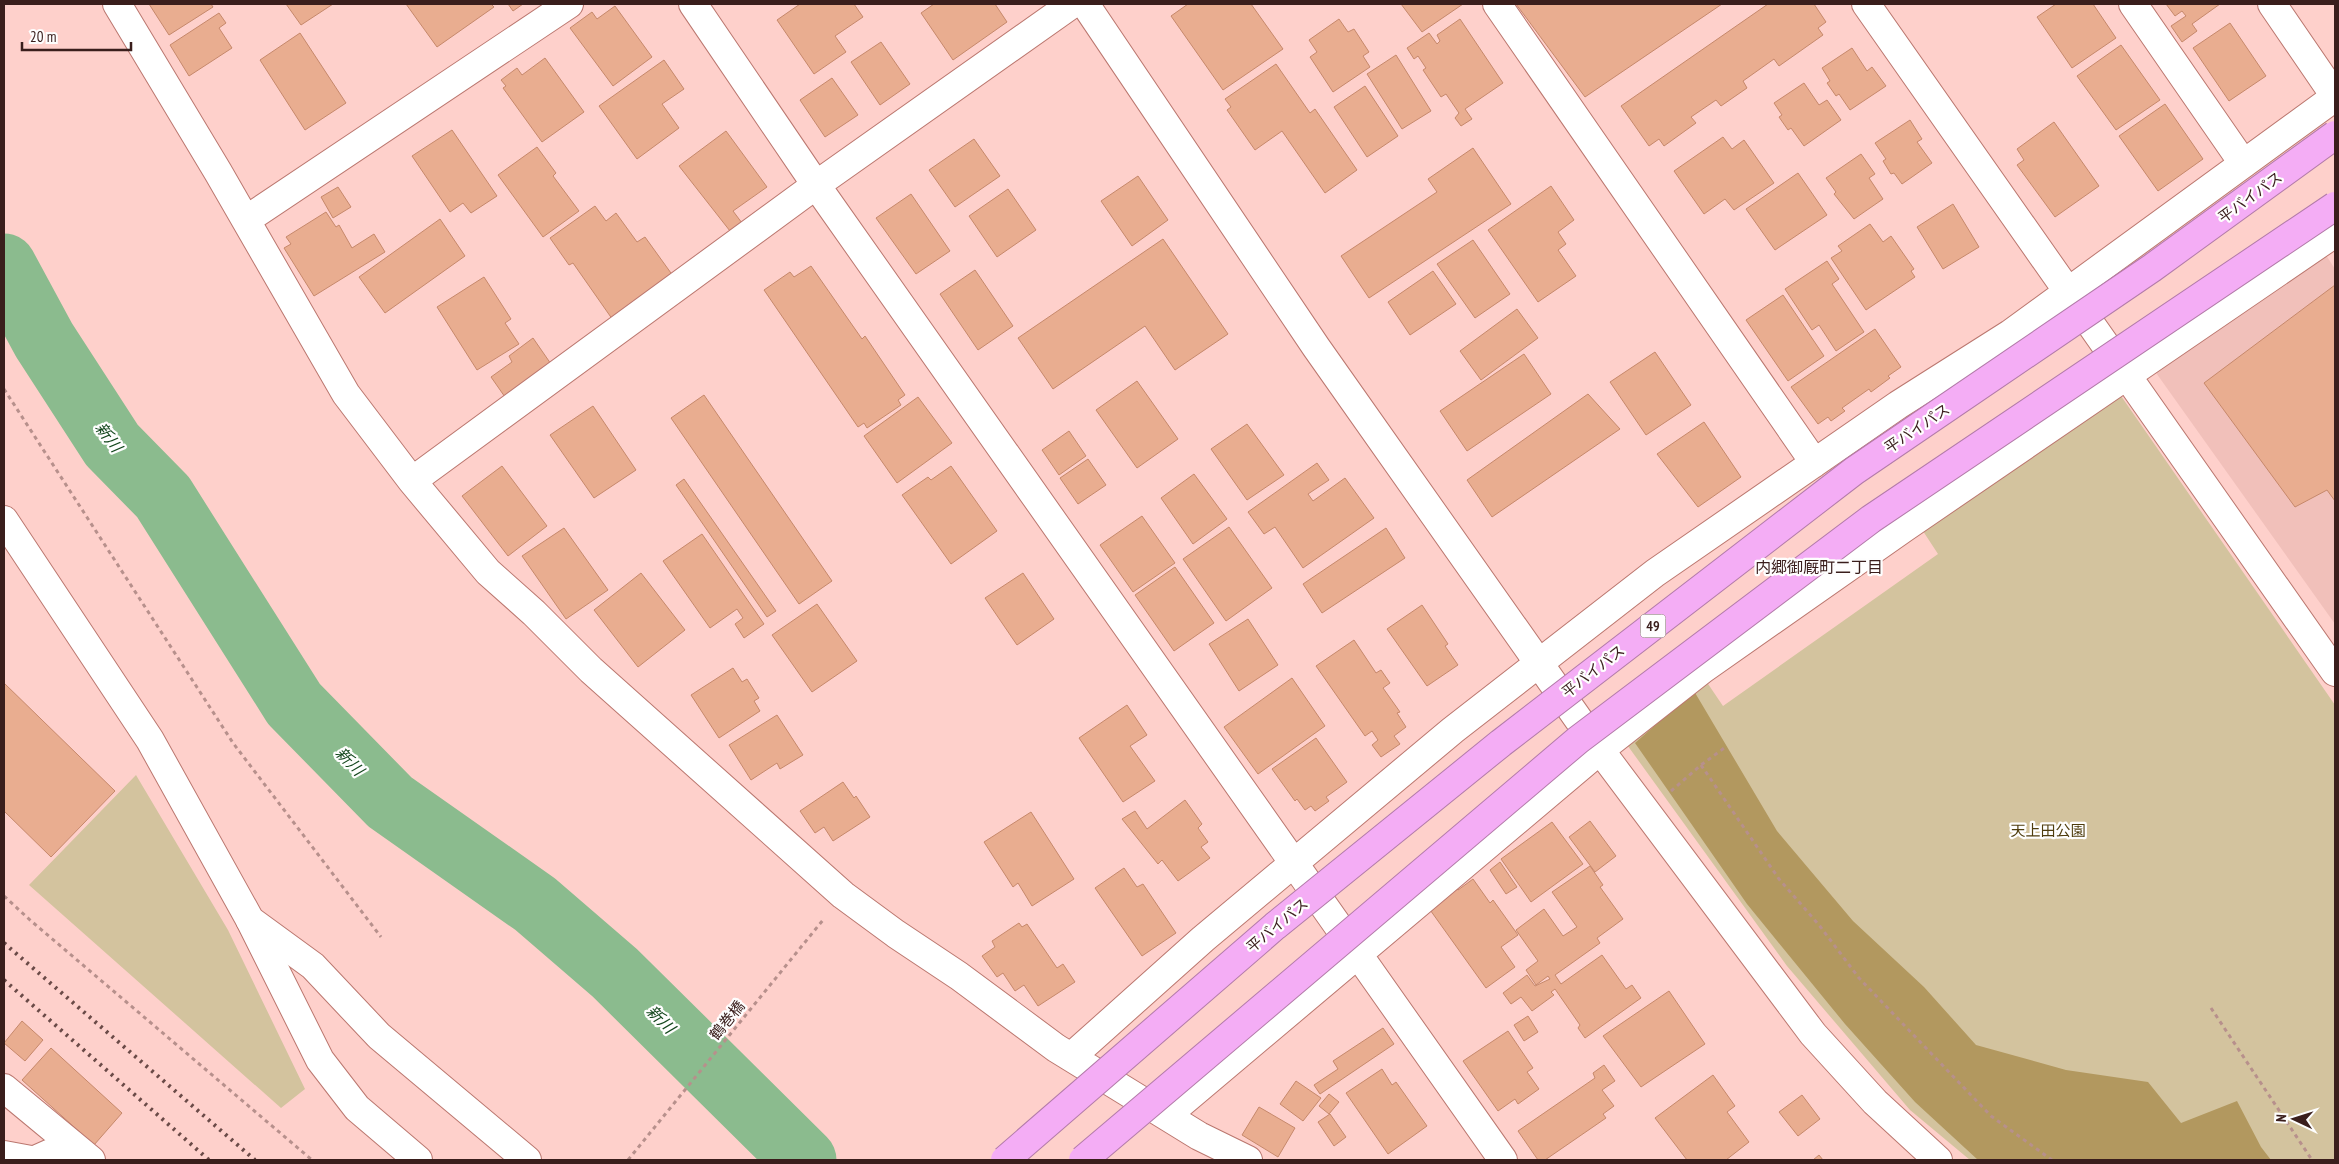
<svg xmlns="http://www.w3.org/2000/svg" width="2339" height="1164" font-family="'PT Sans Narrow','Noto Sans JP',sans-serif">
<rect width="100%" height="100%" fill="#fed0cb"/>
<path fill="#f1c0ba" d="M2322,249l13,20v355l-181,-254z"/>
<path fill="#d3c39e" d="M2119,393l216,312v455h-365l-60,-50 -123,-144 -162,-224 79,-64 19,28 215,-152 -17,-26z
M136,775l92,155 77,159 -24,19 -252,-223z"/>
<path fill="#b2985f" d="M1694,691l83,140 76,90 71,66 52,58 90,25 82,12 33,41 56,-22 24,46 10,13h-293l-63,-58 -70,-78 -98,-120 -112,-161z"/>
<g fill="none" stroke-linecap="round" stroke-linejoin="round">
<path stroke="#8bbb8e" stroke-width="65" d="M4,266l40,74 68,105 51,52 131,207 96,98 145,102 80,69 189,187"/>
</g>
<path fill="#e9ad90" stroke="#c6886b" d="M149,4h62l2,3 -44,28z
M286,4h47l-32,21z
M406,4h85l3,3 -57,40z
M508,4h15l-10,7z
M800,4h54l9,13 -28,19 11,16 -32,22 -37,-54z
M934,4h61l12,18 -54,38 -32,-47z
M1188,4h63l32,45 -60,41 -52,-74z
M1401,4h62l-41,28z
M1516,4h206l-137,93z
M1768,4h46l12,18 -8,6 5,7 -44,31 -5,-7 -31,22 4,7 -26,18 -5,-6 -25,17 5,6 -32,23 -5,-7 -10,7 -28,-40z
M2056,4h37l23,34 -44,30 -35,-51z
M2166,4h54l-28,20 5,7 -15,11 -11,-16 15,-10 -4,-5 -7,5z
M615,6l37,51 -39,29 -43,-58 22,-16 5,7z
M219,13l7,10 -7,5 13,20 -43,28 -19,-31z
M1339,19l9,13 6,-3 15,23 -6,4 7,11 -37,25 -23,-35 7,-5 -8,-12z
M1460,19l43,64 -38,26 7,10 -11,7 -6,-8 4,-5 -13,-19 -5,3 -18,-27 3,-2 -8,-12 -4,3 -7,-11 22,-15 8,11 3,-3 -3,-6z
M2230,23l36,53 -37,25 -36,-53z
M300,33l46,70 -41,27 -45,-70z
M881,42l29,42 -30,21 -29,-43z
M2121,45l39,55 -44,30 -39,-54z
M1852,48l15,23 5,-4 14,19 -36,24 -11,-16 -3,2 -9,-13 3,-2 -8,-13z
M1396,55l35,56 -29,18 -35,-55z
M545,58l39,54 -42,30 -39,-54 3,-2 -5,-6 16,-12 5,7z
M664,60l20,29 -22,15 17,24 -42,31 -38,-53z
M1276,64l34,49 5,-4 42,61 -32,23 -43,-62 -27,19 -28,-40 4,-3 -6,-8z
M832,78l26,37 -33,22 -25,-37z
M1804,83l15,22 8,-5 14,20 -37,26 -13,-18 -3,2 -9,-13 3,-2 -8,-12z
M1365,86l33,50 -31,21 -33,-50z
M2165,104l38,55 -45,32 -39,-55z
M1910,120l12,19 -5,3 15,21 -30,21 -8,-11 -3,1 -8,-13 3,-2 -11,-16z
M2054,122l45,64 -44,31 -38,-52 7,-5 -7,-11z
M452,130l45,66 -26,17 -8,-10 -13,9 -38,-56z
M726,131l41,56 -34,24 9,12 -12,8 -51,-65z
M1723,137l9,12 12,-9 30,43 -40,27 -9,-11 -21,15 -30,-43z
M974,139l26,37 -45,31 -26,-37z
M537,147l19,26 -3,3 26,35 -36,26 -45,-62z
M1473,148l38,56 -142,94 -28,-42 96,-64 -9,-13z
M1861,154l14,20 -6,4 14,21 -29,20 -20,-25 2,-2 -10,-14z
M1798,173l29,42 -52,35 -29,-41z
M1138,176l30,44 -36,26 -31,-45z
M1551,186l23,34 -16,12 8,12 -8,6 18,26 -38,26 -50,-72z
M338,187l13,20 -18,11 -12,-21z
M1008,189l28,41 -39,27 -28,-41z
M911,194l39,57 -34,23 -40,-56z
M1953,204l26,43 -36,22 -26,-42z
M595,206l11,15 10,-8 21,29 8,-5 31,43 -61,43 -42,-60 -4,2 -19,-27z
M326,212l10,15 3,-2 13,23 22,-14 11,18 -71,44 -30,-48 7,-4 -5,-7z
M440,219l25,37 -80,57 -26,-36z
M1870,224l13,18 8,-6 23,33 -3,2 4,6 -49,33 -35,-52 11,-7 -4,-5z
M1163,239l65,95 -53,36 -30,-44 -92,63 -35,-51z
M1473,240l37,54 -35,24 -38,-54z
M1827,261l12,18 -7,5 32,48 -28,19 -17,-26 -7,5 -27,-41z
M811,266l51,73 3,-3 40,59 -7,5 3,5 -34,23 -3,-5 -6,4 -94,-137 26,-18 4,5z
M975,270l38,56 -35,24 -38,-56z
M1433,271l23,33 -46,31 -22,-33z
M484,277l27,42 -6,4 14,21 -42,26 -40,-63z
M2335,285v216l-8,-11 -32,17 -91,-124z
M1783,295l41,61 -36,25 -42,-61z
M1517,309l21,29 -57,42 -21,-29z
M1875,329l26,38 -13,9 2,2 -19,14 -2,-3 -27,19 3,3 -14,10 -3,-4 -10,7 -27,-37z
M533,338l18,26 -46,33 -14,-20 21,-15 -3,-6z
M1655,352l36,53 -45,30 -36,-53z
M1524,354l27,40 -84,57 -27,-40z
M1137,381l41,58 -41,29 -41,-58z
M1588,394l32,35 -128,88 -25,-37z
M704,395l128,186 -33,23 -128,-186z
M918,397l34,46 -55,40 -33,-47z
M593,406l43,64 -42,28 -44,-63z
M1704,422l37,55 -43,30 -41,-53z
M1247,424l37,51 -37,25 -36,-51z
M1069,431l17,25 -27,19 -17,-25z
M1088,459l18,26 -28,19 -18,-26z
M1317,463l12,17 -21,14 5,7 32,-23 29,40 -71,50 -28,-41 -11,7 -16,-22z
M502,466l45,60 -39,30 -46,-60z
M951,466l46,65 -46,33 -49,-69 26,-18 3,3z
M1194,474l33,45 -34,25 -32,-46z
M684,479l92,132 -9,6 -91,-132z
M1142,516l33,47 -42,29 -33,-47z
M1229,527l43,61 -46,33 -43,-62z
M564,528l44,62 -42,29 -44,-63z
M1386,528l19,30 -83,55 -19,-29z
M702,534l62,90 -20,14 -9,-14 8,-6 -6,-9 -27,19 -47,-67z
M1175,567l39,56 -40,28 -39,-56z
M641,573l44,57 -47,37 -44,-57z
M1023,573l31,46 -37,26 -32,-47z
M817,604l40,57 -45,31 -40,-57z
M1422,605l26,39 -3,2 13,19 -31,21 -40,-57z
M1248,619l30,46 -39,26 -30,-47z
M1354,640l22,33 5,-3 9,13 -7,5 17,24 -3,1 9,14 -12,9 6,8 -19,13 -9,-12 6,-5 -6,-9 -7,5 -49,-70z
M733,668l9,14 5,-3 12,19 -5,3 6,10 -41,27 -28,-43z
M1292,678l33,48 -67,48 -34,-47z
M4,683l111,108 -64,66 -47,-46z
M1127,705l20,30 -17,11 25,35 -32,21 -44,-64z
M777,715l26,40 -23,14 -3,-6 -26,17 -22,-35z
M1316,738l31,44 -21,15 3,4 -14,10 -4,-5 -6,4 -8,-11 -2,2 -23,-32z
M843,782l11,16 2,-2 14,21 -37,24 -9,-14 -9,6 -15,-22z
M1185,800l17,24 -4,4 10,14 -7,5 9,11 -32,23 -16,-21 -4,4 -36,-45 13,-8 12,18z
M1031,812l43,67 -42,27 -14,-23 -5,4 -29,-45z
M1590,821l26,35 -21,16 -26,-35z
M1552,822l31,42 -52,38 -30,-43z
M1500,862l17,25 -11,7 -16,-24z
M1590,866l13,19 -3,2 23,32 -26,19 3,5 -45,32 6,9 41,-29 24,34 6,-4 9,13 -56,40 -7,-10 2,-3 -25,-36 -4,3 3,3 -22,16 -11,-14 -10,7 -8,-11 24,-18 8,11 15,-7 -2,-3 -12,9 -10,-15 12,-9 -22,-31 28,-21 19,27 14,-9 -25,-35z
M1124,868l13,19 6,-3 33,49 -34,23 -47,-68z
M1473,879l17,24 3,-3 25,35 -17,12 14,20 -29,21 -58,-81 28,-20 2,3z
M1019,923l3,4 5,-3 30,44 6,-4 12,18 -37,24 -14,-21 -9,6 -12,-18 -6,4 -15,-21 13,-9 -3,-6z
M1669,991l36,53 -64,43 -38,-51z
M1528,1016l10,16 -14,9 -10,-16z
M22,1021l21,19 -18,21 -21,-18z
M1383,1028l11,16 -74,50 -6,-9 24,-16 -5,-8z
M1508,1031l25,37 -6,4 12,17 -21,15 -3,-5 -17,12 -35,-50z
M51,1048l71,65 -28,32 -72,-65z
M1604,1065l11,16 -13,9 12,16 -11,8 3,4 -61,42h-7l-20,-29 77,-53 -2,-5z
M1382,1069l10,16 4,-3 31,44 -39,28 -42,-61z
M1713,1075l22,31 -8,6 22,30 -23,18h-39l-32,-42z
M1296,1081l25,17 -18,23 -23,-17z
M1329,1094l10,8 -10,12 -10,-8z
M1802,1095l18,24 -22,17 -19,-24z
M1259,1107l36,21 -17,29 -36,-22z
M1330,1114l16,23 -12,9 -16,-24z
M1819,1155l4,5h-10z"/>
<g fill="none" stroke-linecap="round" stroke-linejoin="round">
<g stroke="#bb776f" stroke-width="30">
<path id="street" d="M117,4l101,168 128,222 66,87 76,91 46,41 57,57 252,225 53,39 63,42 97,72 143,88 49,24
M693,4l123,181 687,975
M1497,4l310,448 6,12
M1866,4l469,668
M2133,4l110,159
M2272,4l63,92
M246,220l323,-216
M412,481l404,-296 256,-181
M4,520l146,220 100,180 63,46 66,70 148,124
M1071,1057l132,-118 250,-209 202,-157 243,-168 112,-71 325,-237
M1167,1115l433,-365 103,-81 201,-141 431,-295
M4,1155l27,5
M35,1160l36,-16"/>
</g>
<g stroke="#bb776f" stroke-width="30">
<path id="secondary" d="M1085,4l231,343 284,403 213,284 62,68 63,58
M250,920l70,140 37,48 61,52
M4,1088l87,72"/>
</g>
<path stroke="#b7908c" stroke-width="3" stroke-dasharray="4 4" stroke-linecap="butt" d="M4,389l229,354 148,194
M1701,765l78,114 40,46 40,53 132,138 61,44
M1671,791l30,-26 26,-19
M4,896l26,24 282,240
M2211,1008l101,152
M628,1160l195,-240"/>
<use href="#street" stroke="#fff" stroke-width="28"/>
<use href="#secondary" stroke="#fff" stroke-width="28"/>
<path stroke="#6a4a47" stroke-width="4" stroke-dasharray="2.5 5" stroke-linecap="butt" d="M4,943l251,217
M4,980l205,180"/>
<g stroke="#b37ba9" stroke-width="30" stroke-linecap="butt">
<path id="highway-bridge" d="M1005,1160l270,-234 226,-183 353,-272 298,-203 183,-133
M1083,1160l495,-420 293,-221 464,-313"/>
</g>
<use href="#highway-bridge" stroke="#f4adf5" stroke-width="28"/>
</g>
<g text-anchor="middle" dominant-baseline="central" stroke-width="4.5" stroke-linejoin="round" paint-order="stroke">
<rect fill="#fefefe" stroke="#756160" stroke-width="1" x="1640.5" y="614.5" width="25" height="23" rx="4"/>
<g font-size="14" font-weight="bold" fill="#3a1e1c">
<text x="1653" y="626">49</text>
</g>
<g font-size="15" fill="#3a1e1c" stroke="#fefefe">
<text transform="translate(2250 197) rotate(-36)">平バイパス</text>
<text transform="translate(1917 428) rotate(-34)">平バイパス</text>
<text transform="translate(1593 671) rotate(-38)">平バイパス</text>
<text transform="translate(1277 925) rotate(-40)">平バイパス</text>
<text transform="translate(727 1020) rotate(-51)">鶴巻橋</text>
</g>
<g font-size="15" fill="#4f3d0e" stroke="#fefefe">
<text x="2048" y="830">天上田公園</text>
</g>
<g font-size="16" font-style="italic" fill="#15481e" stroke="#fefefe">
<text transform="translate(109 437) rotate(53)">新川</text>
<text transform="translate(350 761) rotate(46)">新川</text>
<text transform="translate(661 1019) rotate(45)">新川</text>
</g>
<g font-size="16" fill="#3a1e1c" stroke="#fefefe">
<text x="1819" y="567">内郷御厩町二丁目</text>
</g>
</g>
<rect width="2339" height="1164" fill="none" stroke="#3a1e1c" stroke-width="10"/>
<g transform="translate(2294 1119) rotate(274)" stroke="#fefefe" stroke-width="4" paint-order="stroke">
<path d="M0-4L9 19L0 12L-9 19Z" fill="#3a1e1c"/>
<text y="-8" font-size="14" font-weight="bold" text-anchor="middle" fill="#3a1e1c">N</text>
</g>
<path d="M22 42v8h109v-8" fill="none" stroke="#3a1e1c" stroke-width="2.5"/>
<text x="30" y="42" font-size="15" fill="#3a1e1c" stroke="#fefefe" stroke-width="4" paint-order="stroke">20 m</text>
</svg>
